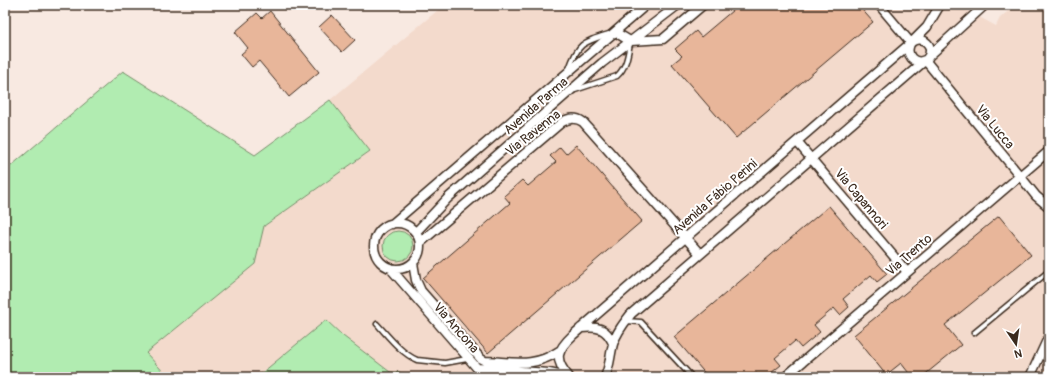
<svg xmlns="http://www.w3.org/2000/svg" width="1054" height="382" font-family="Pangolin,sans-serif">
<rect width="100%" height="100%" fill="#f8e9e1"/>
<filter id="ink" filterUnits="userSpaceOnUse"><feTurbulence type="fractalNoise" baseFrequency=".025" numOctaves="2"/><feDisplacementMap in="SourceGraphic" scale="8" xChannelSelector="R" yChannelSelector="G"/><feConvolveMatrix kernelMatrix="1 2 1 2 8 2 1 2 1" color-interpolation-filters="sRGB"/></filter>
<g filter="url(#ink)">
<path fill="#f3dacc" d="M444,5h229l11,9 10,-9h263l39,21 4,-8 14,-12 35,4v163l-6,7 6,4v193h-610l-49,-5 -47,-36 -17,-16 -69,57h-89l-22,-24 109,-89 9,-38 106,-75 -40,-51z"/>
<path fill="#b1ecb1" stroke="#768b68" d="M123,71l132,84 75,-55 40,51 -106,75 -9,38 -109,89 22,24h-163v-206z
M383 246a15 15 0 1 1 30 0a15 15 0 1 1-30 0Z
M326,320l17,16 47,36 49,5h-182z"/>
<path fill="#e8b69a" stroke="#3b2a1e" d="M739,5h119l15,17 -137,116 -64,-74 10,-8 -7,-7 21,-18 5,6z
M270,11l49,61 -30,25 -30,-36 -7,6 -11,-13 7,-6 -13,-16 22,-19 5,5z
M332,15l23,25 -13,12 -23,-25z
M576,145l66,76 -154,132 -65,-75 87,-75 -6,-7 18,-16 6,6 28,-24 -6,-6 10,-9 6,7z
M829,206l58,68 -10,8 -6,-7 -28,24 6,8 -9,8 -6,-7 -20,17 6,7 -19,16 -6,-7 -20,17 6,7 -15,12h-6l-4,-4 -4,4h-44l-34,-40z
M999,216l32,39 -86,70 16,20 -39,32h-10l-11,-14 -15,12 -32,-40z"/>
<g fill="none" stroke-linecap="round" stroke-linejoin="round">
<g stroke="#3b2a1e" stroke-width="7">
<path id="lane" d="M569,69c9,-26 14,-27 40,-35
M575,90l42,-14c9,-8 11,-21 13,-33
M626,321l15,1 51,55
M377,324c12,13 24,29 40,36l28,3 22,-4
M974,333l75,-62"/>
</g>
<g stroke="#3b2a1e" stroke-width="11">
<path id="street" d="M879,5l32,38
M615,32l15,9
M631,41l32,-2 40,-34
M913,41l14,-14 13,-22
M910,44c-5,11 4,21 15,16
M928,57l57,-52
M925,60l95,116 16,20 13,11
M797,142l110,130
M374 246a23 23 0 1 1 46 0a23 23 0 1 1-46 0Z
M392,224l254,-219
M416,232l32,-34 154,-135 76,-58
M420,243l142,-121c7,-4 14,-5 21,0l117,132
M413,263l3,17 5,11 60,68 4,2c29,1 49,7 74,-10
M390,268l87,100 72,5 19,4
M581,328c17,-2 25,0 32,15
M569,377c-16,-18 -12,-27 4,-42l340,-294c12,-5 21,5 15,17l-297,256c-7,9 -15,19 -18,30 -3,11 -3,22 -8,33
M785,377l264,-226
M1030,377l19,-41"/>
</g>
<use href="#lane" stroke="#fff" stroke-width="4"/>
<use href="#street" stroke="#fff" stroke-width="8"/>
</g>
</g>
<g text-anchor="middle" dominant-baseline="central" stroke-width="4" stroke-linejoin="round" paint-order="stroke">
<g font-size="13" fill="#3b2a1e" stroke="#fff">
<text transform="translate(536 106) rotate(-41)">Avenida Parma</text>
<text transform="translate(995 127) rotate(51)">Via Lucca</text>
<text transform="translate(533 133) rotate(-38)">Via Ravenna</text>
<text transform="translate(715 197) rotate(-41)">Avenida Fábio Perini</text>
<text transform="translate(861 199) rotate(50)">Via Capannori</text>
<text transform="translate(909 255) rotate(-41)">Via Trento</text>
<text transform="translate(456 328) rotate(49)">Via Ancona</text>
</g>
</g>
<rect width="1054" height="382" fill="none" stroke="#fff" stroke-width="20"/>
<rect x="10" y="10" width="1034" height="362" fill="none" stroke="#3b2a1e" stroke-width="1.5" filter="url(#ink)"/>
<g transform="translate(1016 344) rotate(167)" stroke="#ffffff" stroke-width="3" paint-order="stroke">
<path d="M0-3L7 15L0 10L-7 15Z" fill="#3b2a1e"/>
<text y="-6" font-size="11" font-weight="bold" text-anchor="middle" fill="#3b2a1e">N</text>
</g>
</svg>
